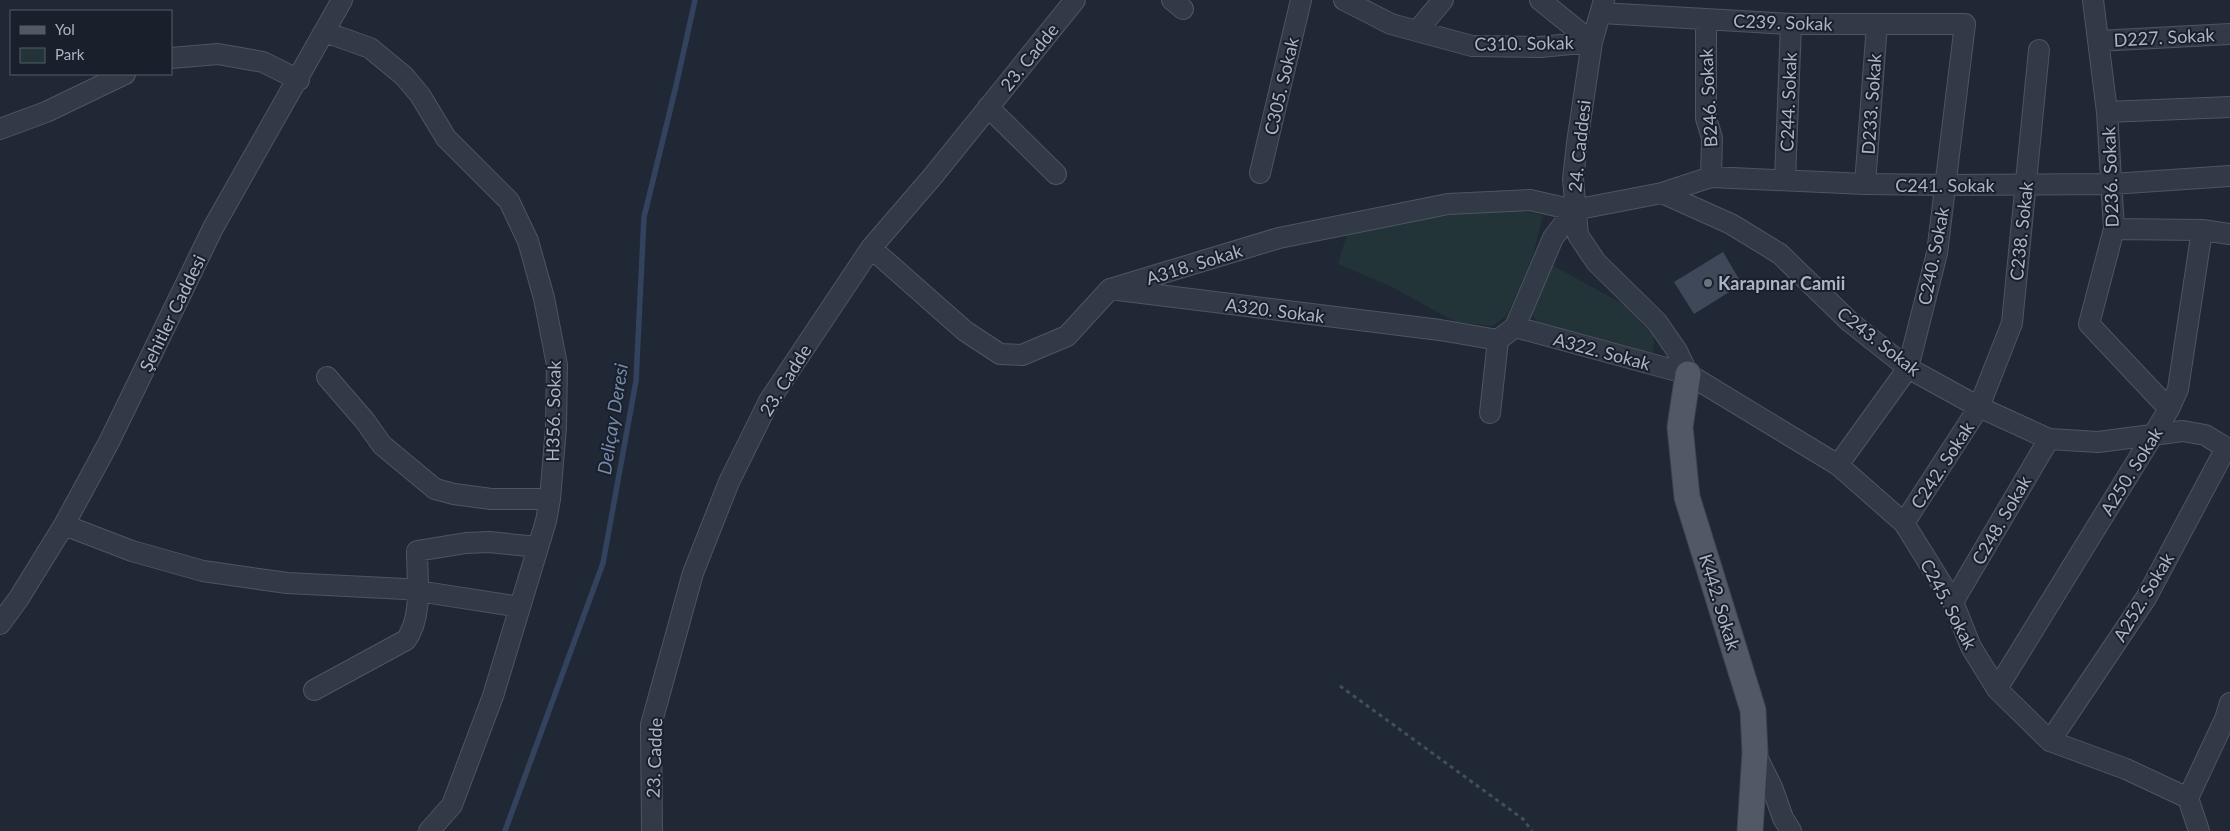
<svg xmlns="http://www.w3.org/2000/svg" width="2230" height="831" font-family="Lato,sans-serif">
<rect width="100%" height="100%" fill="#202836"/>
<path fill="#223437" d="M1503,207l40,8 -10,40 -25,59 -15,12 -37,-4 -66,-36 -52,-22 9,-30 60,-12z
M1552,265l73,40 29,31 -1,19 -114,-32 -7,-8z"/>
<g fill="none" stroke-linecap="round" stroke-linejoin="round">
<path stroke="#33435e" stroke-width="5.5" d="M505,831l98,-268 33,-182 8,-164 32,-131 19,-86"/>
</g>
<path fill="#3e4859" d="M1723,252l19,32 -48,30 -20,-32z"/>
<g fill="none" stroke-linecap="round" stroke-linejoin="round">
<g stroke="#4e5562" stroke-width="22">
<path id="minor" d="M1172,0l11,9
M1344,0l47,24 81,22 68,1 52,-5
M1540,0l52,42
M1604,0l-12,42 -15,101 -4,36 5,56 18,27 61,60 20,29 11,23
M2093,0l14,112 7,117 -25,95 80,85
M1601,13l190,11h174l-28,229 -29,115 -70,97
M1706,20v98l6,20 -1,39
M1417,31l26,-31
M325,32l45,16 34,28 16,19 26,43 63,63 19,40 16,57 13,67 -1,62 -6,72 -4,22 -53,175 -41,109 -23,26
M2098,41l132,-7
M171,58l47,-4 45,8 36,18
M988,107l68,67
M2107,112l123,-5
M0,129l46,-17 79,-38
M1260,173l41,-173
M1785,180l6,-156
M1865,184l12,-160
M1662,193l49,-16 154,7 81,1 166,-1 118,-8
M2114,229l88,1 28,4
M871,248l94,83 35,23 22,1 45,-19 43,-47 169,-51 169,-34 82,-4 44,10 88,-17 69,31 49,30 70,68 58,46 71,39 70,32 49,3 85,-11 22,4 25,15
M1118,290l322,40 58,10
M1515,327l173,47 150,91 66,58 49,79 18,45 26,42 53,52 76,28 62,29 11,33
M327,377l38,44 17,24 53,44 19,5 37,5h59
M1490,413l8,-73 17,-13 38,-89 21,-28
M1904,523l75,-116 33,-84 27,-273
M64,525l68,26 71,20 84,12 118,6 115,18
M1953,602l96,-163
M0,624l19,-26 45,-73 45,-83 104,-214 129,-228
M1997,689l172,-280 9,-20 24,-159
M314,690l92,-50c17,-23 11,-62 11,-89l49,-8 23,-1 49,5
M2050,741l96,-143 80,-150
M1755,753l17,34 11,31 8,13
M2188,798l37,-79 5,-16
M652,831l-1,-106 42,-152 36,-91 40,-81 102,-153 62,-72 142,-176"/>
</g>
<g stroke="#3d4450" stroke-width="27">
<path id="major" d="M1688,374l-8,53 7,70 66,213 2,43 -5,78"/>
</g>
<path stroke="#3f5155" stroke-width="3" stroke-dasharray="4 4" stroke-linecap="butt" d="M1340,686l183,133 9,12"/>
<use href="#minor" stroke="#333a47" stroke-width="20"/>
<use href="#major" stroke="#515967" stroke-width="25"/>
</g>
<circle fill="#6b7280" stroke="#19202b" stroke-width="2" cx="1708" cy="283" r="5"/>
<g text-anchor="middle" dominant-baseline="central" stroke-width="4" stroke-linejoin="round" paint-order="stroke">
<g font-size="18" fill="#adb5c4" stroke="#19202b">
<text transform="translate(1783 22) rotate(2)">C239. Sokak</text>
<text transform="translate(2164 37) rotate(-3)">D227. Sokak</text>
<text transform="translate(1524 43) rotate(-1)">C310. Sokak</text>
<text transform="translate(1029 57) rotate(-51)">23. Cadde</text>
<text transform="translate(1281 86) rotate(-77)">C305. Sokak</text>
<text transform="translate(1708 98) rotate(-93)">B246. Sokak</text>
<text transform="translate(1788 102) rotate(-88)">C244. Sokak</text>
<text transform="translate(1871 104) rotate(-86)">D233. Sokak</text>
<text transform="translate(1579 146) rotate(-84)">24. Caddesi</text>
<text transform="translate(2110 177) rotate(-92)">D236. Sokak</text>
<text x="1945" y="185">C241. Sokak</text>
<text transform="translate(2021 231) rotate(-84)">C238. Sokak</text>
<text transform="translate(1933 256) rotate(-79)">C240. Sokak</text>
<text transform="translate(1194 264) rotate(-17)">A318. Sokak</text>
<text transform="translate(1275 310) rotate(7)">A320. Sokak</text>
<text transform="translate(172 313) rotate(-64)">Şehitler Caddesi</text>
<text transform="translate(1879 341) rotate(38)">C243. Sokak</text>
<text transform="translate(1602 351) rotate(15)">A322. Sokak</text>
<text transform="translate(785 380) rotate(-58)">23. Cadde</text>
<text transform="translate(553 411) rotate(-89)">H356. Sokak</text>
<text transform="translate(1942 465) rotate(-57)">C242. Sokak</text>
<text transform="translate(2131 471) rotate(-58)">A250. Sokak</text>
<text transform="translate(2001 520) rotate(-60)">C248. Sokak</text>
<text transform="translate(2143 597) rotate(-59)">A252. Sokak</text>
<text transform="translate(1720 602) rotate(73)">K442. Sokak</text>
<text transform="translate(1949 604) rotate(62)">C245. Sokak</text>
<text transform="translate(654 758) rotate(-88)">23. Cadde</text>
</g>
<g font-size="18" font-weight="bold" fill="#adb5c4" stroke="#19202b" text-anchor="start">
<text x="1718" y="283">Karapınar Camii</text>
</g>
<g font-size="19" font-style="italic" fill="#758bac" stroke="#19202b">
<text transform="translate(612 419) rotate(-81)">Deliçay Deresi</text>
</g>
</g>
<rect x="10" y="10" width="162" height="65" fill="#19202b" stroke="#545c68"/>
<rect x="20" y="26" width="25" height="8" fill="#515967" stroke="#545c68"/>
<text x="55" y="35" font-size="15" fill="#adb5c4">Yol</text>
<rect x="20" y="48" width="25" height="15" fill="#223437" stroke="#545c68"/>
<text x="55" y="60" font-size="15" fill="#adb5c4">Park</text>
</svg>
